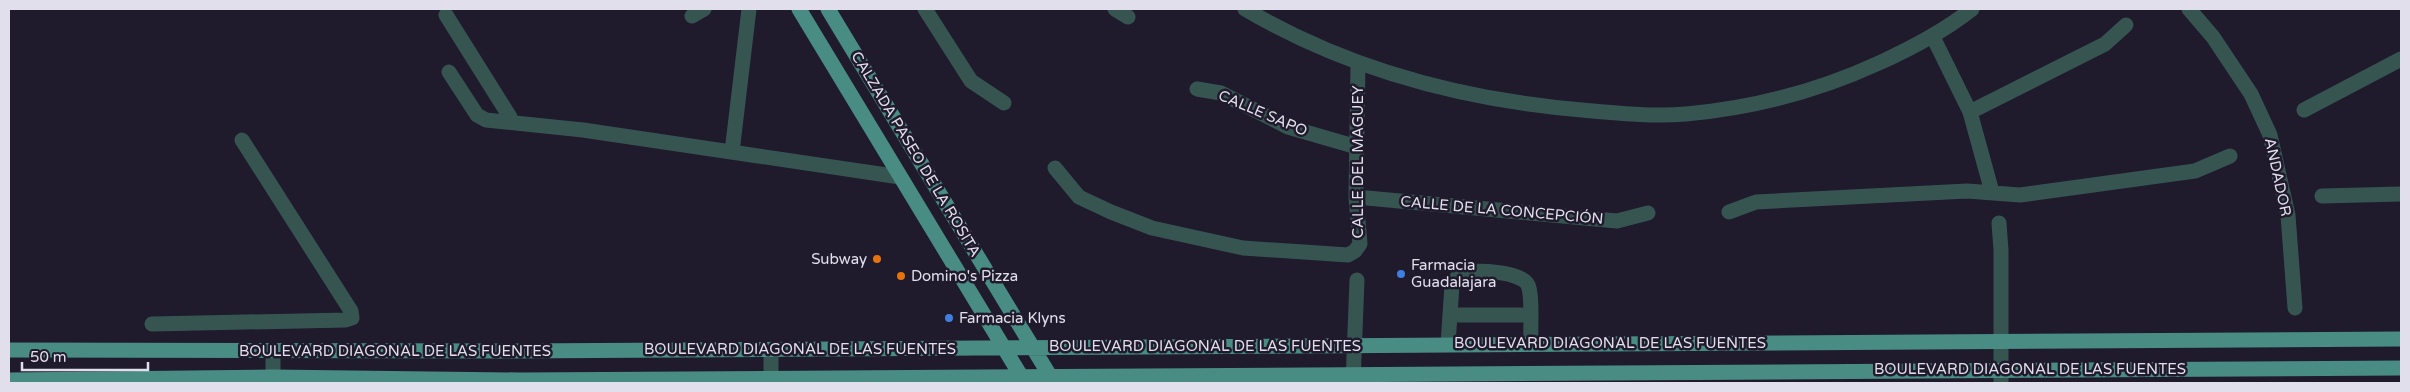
<svg xmlns="http://www.w3.org/2000/svg" width="2410" height="392" font-family="'Varela Round',sans-serif">
<rect width="100%" height="100%" fill="#1f1a2c"/>
<g fill="none" stroke-linecap="round" stroke-linejoin="round">
<path stroke="#365551" stroke-width="15" d="M925,9l46,72 33,22
M1115,9l13,8
M1245,9c102,60 219,91 337,101 34,3 70,7 104,4 67,-6 132,-23 193,-51 33,-15 64,-31 93,-54
M2189,9l24,28 38,57 19,41 18,80 7,93
M446,15l64,102
M692,16l12,-7
M1933,37l37,75 22,80
M449,72l28,43 9,5 97,10 317,47
M1197,89l24,4 67,34 69,20
M2304,110l97,-51
M1970,112l135,-68 21,-19
M732,152l17,-143
M1055,168l24,29 32,15 41,16 91,20 105,7 7,-4 5,-7 -4,-47 2,-133
M2322,196l79,-2
M1356,197l261,24 31,-8
M1729,212l27,-10 211,-11 53,4 175,-24 35,-15
M1999,223l2,27v133
M1450,315h80
M152,324l194,-4 6,-2 -1,-7 -109,-171
M1448,344l4,-59c2,-5 5,-8 10,-11 13,-5 59,-3 66,11 5,12 2,44 3,58
M771,349v34
M273,383v-32
M1353,383l4,-103"/>
<path stroke="#488c84" stroke-width="15" d="M799,9l222,367
M828,9l222,367
M9,350l505,1 1887,-12
M9,380l264,-3 247,3 1881,-12"/>
</g>
<g fill="#e8710a" stroke="#1f1a2c" stroke-width="2">
<circle cx="877" cy="259" r="5"/>
<circle cx="901" cy="276" r="5"/>
</g>
<g fill="#3f7fe0" stroke="#1f1a2c" stroke-width="2">
<circle cx="1401" cy="274" r="5"/>
<circle cx="949" cy="318" r="5"/>
</g>
<g text-anchor="middle" dominant-baseline="central" stroke-width="5" stroke-linejoin="round" paint-order="stroke">
<g font-size="15" fill="#e2dfec" stroke="#1f1a2c">
<text transform="translate(1263 113) rotate(23)">CALLE SAPO</text>
<text transform="translate(916 154) rotate(59)">CALZADA PASEO DE LA ROSITA</text>
<text transform="translate(1358 162) rotate(-90)">CALLE DEL MAGUEY</text>
<text transform="translate(2278 177) rotate(78)">ANDADOR</text>
<text transform="translate(1502 210) rotate(5)">CALLE DE LA CONCEPCIÓN</text>
<text x="1610" y="343">BOULEVARD DIAGONAL DE LAS FUENTES</text>
<text x="1205" y="346">BOULEVARD DIAGONAL DE LAS FUENTES</text>
<text x="800" y="349">BOULEVARD DIAGONAL DE LAS FUENTES</text>
<text x="395" y="351">BOULEVARD DIAGONAL DE LAS FUENTES</text>
<text x="2030" y="369">BOULEVARD DIAGONAL DE LAS FUENTES</text>
</g>
<g font-size="15" fill="#e2dfec" stroke="#1f1a2c" text-anchor="start">
<text x="867" y="259" text-anchor="end">Subway</text>
<text x="1411" y="265">Farmacia<tspan x="1411" dy="17">Guadalajara</tspan></text>
<text x="911" y="276">Domino's Pizza</text>
<text x="959" y="318">Farmacia Klyns</text>
</g>
</g>
<rect width="2410" height="392" fill="none" stroke="#e2dfec" stroke-width="20"/>
<path d="M22 362v8h126v-8" fill="none" stroke="#e2dfec" stroke-width="2.5"/>
<text x="30" y="362" font-size="15" fill="#e2dfec" stroke="#1f1a2c" stroke-width="4" paint-order="stroke">50 m</text>
</svg>
